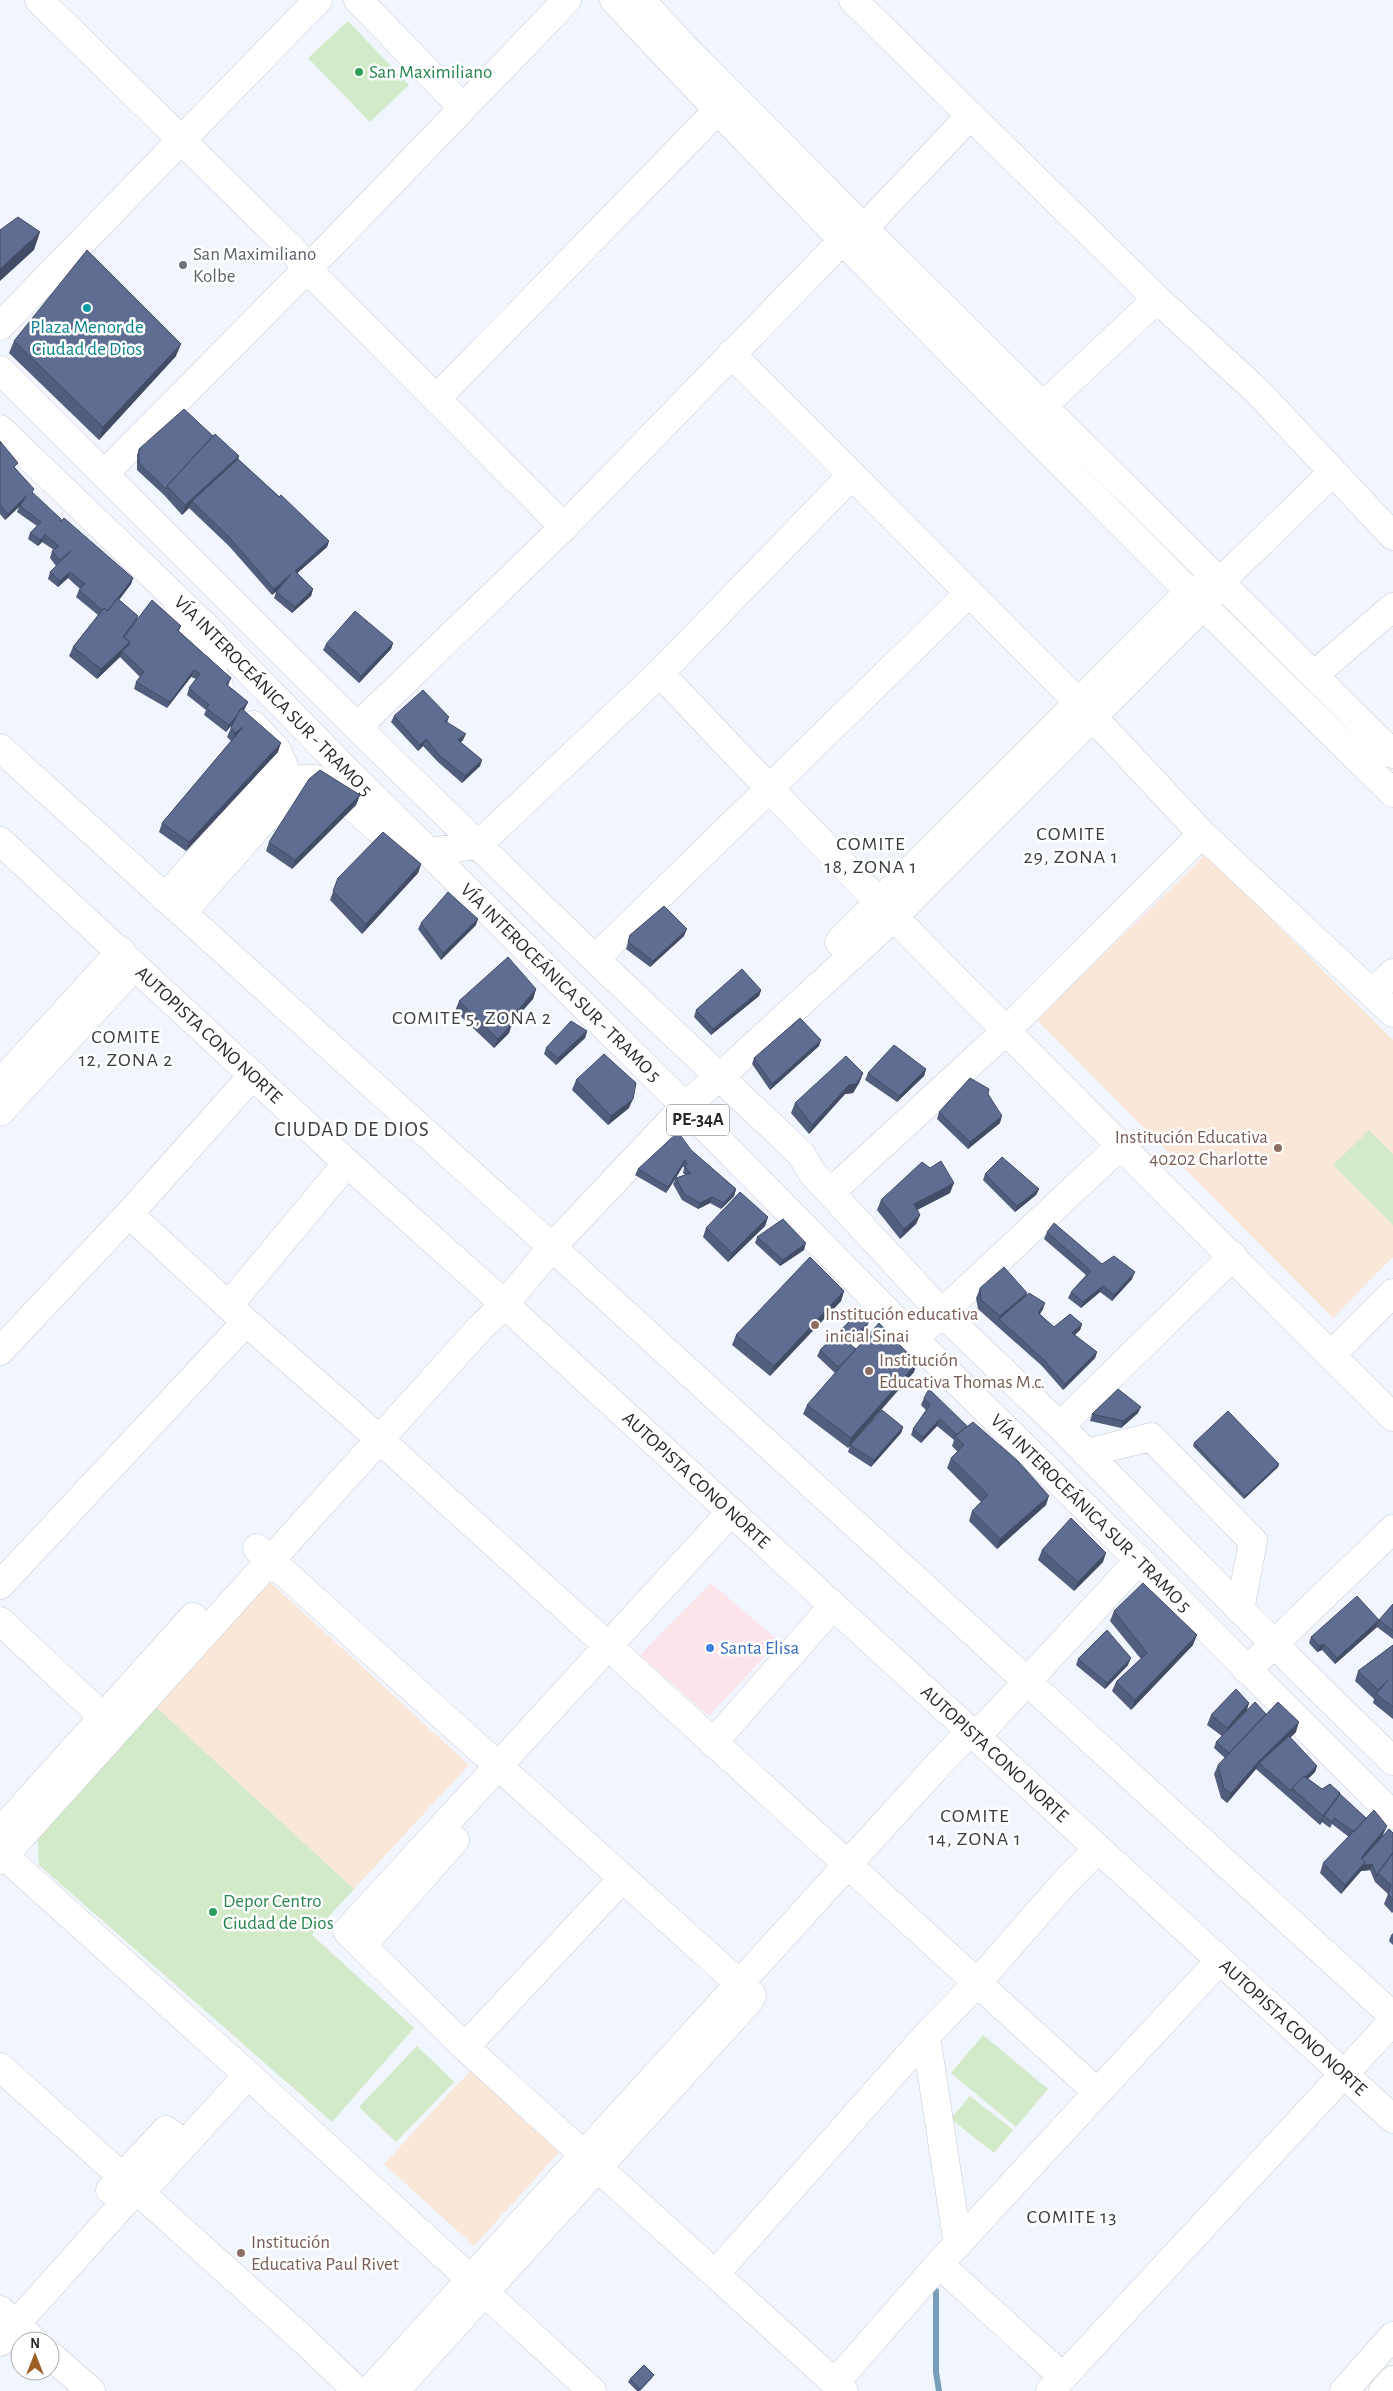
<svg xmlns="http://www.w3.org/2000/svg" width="1393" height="2391" font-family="'Alegreya Sans',sans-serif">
<rect width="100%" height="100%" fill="#f1f5fe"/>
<path fill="#fde3ea" d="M711,1583l68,58 -70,75 -69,-61z"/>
<path fill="#fbe7d7" d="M1206,854l187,186v217l-60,61 -296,-298z
M270,1582l199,183 -115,124 -199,-183z
M470,2071l89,81 -85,94 -90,-82z"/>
<path fill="#d2eac7" d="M348,21l61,64 -39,37 -62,-64z
M1369,1130l24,24v71l-60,-60z
M155,1706l199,183 -42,46 102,93 -82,94 -293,-257 -2,-34z
M983,2035l65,54 -32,38 -65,-54z
M417,2046l37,36 -58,60 -37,-35z
M970,2096l43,34 -19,23 -43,-34z"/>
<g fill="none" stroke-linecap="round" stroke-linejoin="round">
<path stroke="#769eb9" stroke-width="6" d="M936,2291v81l3,19"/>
<g stroke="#c7cbd4" stroke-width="29">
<path id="minor" d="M39,0l253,249 15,20 257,258
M358,0l105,108
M614,0c253,270 514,534 779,793
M641,0l42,46 181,182 529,526
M853,0l304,299 101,93 135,144
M0,326l318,-326
M731,354l361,362 110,118 191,179
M0,370l357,357 238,232 206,195 12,20 129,139 118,113 237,241 96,94
M436,399l282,-289
M1043,406l114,-107
M104,474l225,-227 238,-247
M176,600l43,85
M660,673c238,254 486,498 733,744
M1314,675l79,-68
M357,727l207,-200 278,-286 22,-13 106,-112
M429,852l49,-7 182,-172 192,-198
M165,898l118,-134 -7,-15 -23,-24
M182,913l118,-134h16l36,27 26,23 17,9 23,4
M839,942l350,-350 30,-9
M595,959l373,-365
M1372,993l21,-20
M0,1083l121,-132
M0,1112l135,-146
M831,1192l176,-162 195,-196
M129,1214l117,108 102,89 260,235 489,446
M229,1305l118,-142
M914,1339l206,-193
M0,1351l129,-137 124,-139
M1331,1355l62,-62
M1060,1426l173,-170
M1086,1453l65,-16 102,104 -13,69
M730,1513l-383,418 118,116 379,344
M257,1548l495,447
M0,1585l246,-263
M0,1621l115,107
M1247,1670l146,-141
M713,1743l119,-136
M6,1825l187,-208
M0,1852l248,223 344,316
M0,1860l480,-532 24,-23 48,-58 133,-141 49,-42 160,-147 297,-299 12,-12 16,-23 113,-110
M362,1946l93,-106
M926,2036l32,209
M465,2047l157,-168
M0,2067l306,275 51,49
M110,2190l56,-60 19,14
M939,2264l124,113
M716,2273l210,-237 50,-52 91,-104 31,-31
M0,2310l34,31
M0,2342l124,-139 27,-22 97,-106
M50,2355l41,36
M835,2383l104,-119 281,-304
M369,2391l570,-627 31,-32 15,-5 154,-167
M395,2391l354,-390
M1050,2391l343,-370
M1344,2391l49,-55
M1383,2391l10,-11"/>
</g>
<g stroke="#c7cbd4" stroke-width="29">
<g id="major">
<path d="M0,748l552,499 841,769"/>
<path id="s1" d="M0,841l347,322 143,128 903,828"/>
</g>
</g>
<g stroke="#c7cbd4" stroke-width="29">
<g id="highway">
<path id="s2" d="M0,429l203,195 142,145 328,325 241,245 225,221 254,255"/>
</g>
</g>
<use href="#minor" stroke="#fff" stroke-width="28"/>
<use href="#major" stroke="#fff" stroke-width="28"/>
<use href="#highway" stroke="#fff" stroke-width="28"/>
</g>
<path fill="#515e7d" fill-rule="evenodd" d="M14,341l162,15 -77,84 -90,-87z
M213,436l26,20 -1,3 91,82 -2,6 -30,26 16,16 -2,7 -19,17 -18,-15 2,-6 2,-2 -6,5 -43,-49 -40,-38 -7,7 -18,-20 -27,-25v-15l2,-6z
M0,441l16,28 17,24 27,28 73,57 -2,6 -12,16 19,16 -1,4 44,6 -2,5 52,47 -3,8 20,16 -4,8 34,42 -92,99 -27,-19 3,-9 69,-82 -4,-4 5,-12 -6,7 -22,-17 2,-5 -19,-15 2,-7 7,-9 -5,-2 -24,31 -33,-19 2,-7 4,-5 -20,-20 -23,22 -28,-23 4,-9 25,-32 -22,-18 3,-7 1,-1 -12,-11 -10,9 -10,-8 2,-7 6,-6 -6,-8 2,-7 2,-1 -12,-8 -4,4 -10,-7 2,-6 7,-7 -20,-14 2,-5 -14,13 -5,-6z
M393,643l-2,6 -32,34 -36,-33 3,-6z
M394,716l55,1 -2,6 16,17 -3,3 22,17 -2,6 -18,17 -24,-21 -15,-16 -5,5 -27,-29z
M360,795l-4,10 -64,64 -26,-18 3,-9z
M421,864l-3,9 -56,61 -32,-34 8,-22z
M421,923l55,2 -35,35 -23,-31z
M630,935l54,1 -34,31 -24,-18z
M536,989l-3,10 -22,24 -2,10 -15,15 -39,-37 4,-10z
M761,990l-2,6 -48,39 -17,-18 2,-7z
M587,1031l-2,7 -29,27 -12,-11 2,-6z
M819,1046l-49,44 -18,-26 2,-6z
M926,1069l-2,7 -27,26 -32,-22 3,-7z
M863,1073l-4,10 -6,10 -8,1 -36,40 -18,-21 4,-10z
M576,1080l53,28 -21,17 -36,-35z
M988,1094l12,29 -32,26 -31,-30 2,-7z
M691,1150l45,39 -2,7 -13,13 -11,-6 -12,6 -16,-9 -9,-16 3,-6 -10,15 -31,-18 3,-6zM683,1166l1,2 -1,5 2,2 -9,3z
M985,1174l54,15 -3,6 -21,17 -32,-32z
M950,1193l-33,17 3,5 -4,9 -16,15 -23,-29 4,-10z
M768,1217l-3,9 -37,36 -25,-25 3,-9z
M1047,1232l55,32 30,15 -20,22 -12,-9 -19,16 -13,-10 3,-6 15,-17 -42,-36z
M757,1237l47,13 -24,16 -25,-23z
M980,1288l46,8 17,13 -3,5 14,13 28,-3 -2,6 -5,5 22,17 -2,6 -32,32 -21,-24 -64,-57 -2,-11z
M844,1291l-3,10 -71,75 -38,-31 4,-10z
M866,1328l-15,17 5,4 58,23 -66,76 -45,-34 4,-9 28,-32 -18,-17 3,-6z
M924,1398l122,107 -49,44 -28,-28 3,-10 9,-9 -34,-34 4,-10 7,-6 -6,-6 2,-6 -17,-14 -16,17 -10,-8 2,-6 13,-19 -5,-5z
M1138,1413l-17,15 -31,-7 2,-7z
M903,1427l-2,6 -30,34 -23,-15 2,-7z
M1194,1443l85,21 -1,3 -34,32 -51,-53z
M1042,1550l61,12 -29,29 -36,-31z
M1393,1604v35l-16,-12 -42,37 -13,-14 -5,2 -8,-9 2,-6 68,-17z
M1114,1611l79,34 -62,65 -19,-19 4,-9 25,-23 -31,-38z
M1393,1645v74l-20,-16 1,-4 -19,-18 3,-10z
M1078,1659l50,6 -23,24 -29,-24z
M1249,1703l-3,9 20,2 30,18 -6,6 27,28 -2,6 -7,7 14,10 18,4 -1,3 44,39 10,-2v79l-1,1 -8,-9 4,-10 -13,-12 -5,-12 -9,1 -20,23 -21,-21 3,-10 26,-26 -17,-13 -2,4 -8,-6 -2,3 -64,-56 -29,34 -6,-5 -7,-24 4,-9 7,-7 -11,-10 2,-6 6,-6 -15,-11 4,-10z
M1393,1933v12l-4,-4 2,-6z
M654,2375l-2,3 -12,13h-3l-9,-9 2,-3z"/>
<path fill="#424c66" d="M40,232l-6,18 -34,31v-12z
M181,344l-5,12 -77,84 4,-13z
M239,456l-3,10 -44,35 -3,7 -7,7 3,-10z
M27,495l-8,12 -14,13 3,-6z
M45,535l-3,7 -4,4 2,-6z
M329,541l-2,6 -34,30 2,-6z
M70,572l-2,6 -10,9 2,-6z
M291,574l-2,6 -17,15 2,-6z
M133,578l-2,6 -27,36 3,-6z
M313,589l-2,7 -19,17 3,-6z
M130,642l-6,11 -2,-2 -2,6 -23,22 4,-10z
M393,643l-2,6 -32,34 2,-7z
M194,670l-3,7 -24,31 3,-6z
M248,702l-3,6 -19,24 3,-7z
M243,727l-11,15 3,-9z
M466,734l-3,6 -7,7 2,-7z
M426,739l-3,7 -5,5 2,-6z
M281,743l-3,9 -92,99 3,-9z
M482,760l-2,6 -18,17 3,-7z
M360,795l-4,10 -64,64 3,-9z
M421,864l-3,9 -56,61 4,-10z
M478,919l-2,6 -35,35 2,-7z
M687,929l-3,7 -34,31 3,-6z
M536,989l-3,10 -28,32 4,-10z
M761,990l-2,6 -48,39 2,-6z
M512,1024l-3,9 -15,15 4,-9z
M587,1031l-2,7 -29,27 2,-7z
M821,1040l-2,6 -49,44 2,-6z
M926,1069l-2,7 -27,26 2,-6z
M863,1073l-4,10 -6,10 -8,1 -36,40 3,-9 37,-40z
M633,1099l-4,9 -21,17 3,-9z
M1002,1116l-2,7 -32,26 2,-7z
M685,1160l-2,6 -17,27 2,-6z
M954,1183l-4,10 -39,20 3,-9z
M736,1189l-2,7 -13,13 3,-6z
M1039,1189l-3,6 -21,17 2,-6z
M712,1197l-2,6 -12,6 2,-6z
M920,1215l-4,9 -16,15 4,-10z
M768,1217l-3,9 -37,36 4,-9z
M806,1243l-2,7 -24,16 3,-6z
M1135,1272l-3,7 -20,22 2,-6z
M1103,1286l-3,6 -19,16 2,-6z
M844,1291l-3,10 -71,75 4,-10z
M1027,1293l-3,9 -25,17 1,-3z
M1045,1303l-2,6 -7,10 2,-6z
M869,1322l-3,6 -20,21 2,-6z
M1082,1324l-2,6 -10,9 2,-6z
M1097,1352l-2,6 -32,32 2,-6z
M917,1363l-3,9 -66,76 3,-10z
M1141,1407l-3,6 -17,15 2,-7z
M940,1419l-3,7 -16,17 2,-6z
M903,1427l-2,6 -30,34 3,-7z
M1279,1464l-1,3 -34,32 1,-3z
M1049,1496l-3,9 -49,44 3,-10z
M1106,1553l-3,9 -29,29 4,-9z
M1379,1620l-2,7 -42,37 2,-6z
M1197,1635l-4,10 -62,65 4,-10z
M1324,1644l-2,6 -5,2 2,-6z
M1131,1658l-3,7 -23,24 2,-6z
M1249,1703l-3,10 -22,25 3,-10z
M1299,1722l-3,10 -35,33 -2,-2 -3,6 -29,34 4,-10 29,-33z
M1317,1766l-2,6 -20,19 -2,-2z
M1340,1793l-4,9 -12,14 -2,6 -2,3 3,-9z
M1387,1826l-4,9 -22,28v-5z
M1365,1862l7,2 -2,6 -9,1 -20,23 4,-9z"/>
<path fill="#5e6d91" stroke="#424c66" d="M18,217l22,15 -40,37v-39z
M87,250l94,94 -78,83 -89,-86z
M184,409l29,27 -46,50 -1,3 -27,-26v-14z
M215,434l24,22 -54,49 -18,-19z
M0,441l18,22 -4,4 20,22 -2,3 29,27 -1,3 4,-4 69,60 -25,33 -4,-3 -2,2 -23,-20 6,-6 -15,-12 -10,9 -10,-9 21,-21 -12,9 -7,-9 7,-5 -14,-11 -5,5 -10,-7 11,-11 -21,-16 7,-11 -19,19 -8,-9z
M238,459l41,38 2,-2 48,46 -34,30 18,18 -18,18 -19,-15 15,-18 -17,15 -43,-50 -39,-38z
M117,598l21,18 -15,21 7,5 -29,27 -28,-22 31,-39 4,3z
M152,600l29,26 -4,4 54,48 -5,6 22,18 -6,7 -1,-1 -3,6 -9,11 -23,-17 3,-3 -20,-17 11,-14 -6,-4 -24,32 -34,-20 8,-10 -22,-21 7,-6 1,-3 -6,-5z
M355,611l38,32 -32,33 -35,-32z
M423,690l26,27 -4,4 21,13 -8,6 24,20 -17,16 -25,-20 -14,-17 -6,6 -26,-29z
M241,708l40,35 -92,99 -27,-19 81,-96 -8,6 -4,-6z
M320,770l40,25 -65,65 -26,-18 40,-63z
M383,832l38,32 -55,60 -33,-33 5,-13z
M448,892l30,27 -35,34 -22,-30z
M664,906l23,23 -34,32 -25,-19 2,-7z
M508,957l28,32 -27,32 3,3 -14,15 -39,-38z
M742,969l19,21 -48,39 -17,-19z
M800,1018l21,22 -49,44 -18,-26z
M571,1021l16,10 -29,27 -12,-10z
M894,1045l32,24 -27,27 -31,-23z
M604,1054l32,29 -3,16 -22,17 -35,-36z
M846,1056l17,17 -7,11 -7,1 -37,40 -17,-22z
M970,1078l19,11 -1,5 14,22 -32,26 -31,-30z
M678,1132l13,18 45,39 -12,14 -12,-6 -12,6 -16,-9 -8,-16 15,-5 -6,-6 2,-4 -2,-3 -17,27 -30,-18z
M1002,1157l37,32 -22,17 -32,-32z
M941,1161l13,22 -40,21 6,11 -16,14 -23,-29 41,-38 8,6z
M740,1192l28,25 -36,36 -26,-25z
M783,1219l23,24 -23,17 -26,-23z
M1054,1223l48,41 12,-8 21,16 -21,23 -11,-9 -20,16 -12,-10 20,-21 -44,-39z
M810,1257l34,34 -70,75 -38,-31z
M1004,1267l23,26 -27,23 -19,-16 -1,-12z
M1029,1293l16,10 -7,10 16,14 16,-13 12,10 -10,9 25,19 -32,32 -21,-24 -45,-41z
M857,1314l12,8 -21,21 8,6 -8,9 -10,9 -18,-17z
M879,1323l38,40 -66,75 -44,-33z
M929,1389l38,37 -10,9 -17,-16 -17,18 -10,-8 17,-24 -6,-7z
M1118,1389l23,18 -18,14 -31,-7z
M882,1410l21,17 -29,33 -24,-15z
M1228,1411l51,53 -34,32 -51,-53z
M973,1422l45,39 31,35 -49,43 -28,-28 16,-16 -37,-37 13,-13 -9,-9z
M1071,1518l35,35 -28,29 -36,-32z
M1143,1583l54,52 -62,65 -19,-18 31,-29 -33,-42z
M1357,1596l22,24 -42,38 -13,-14 -5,2 -8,-9z
M1393,1604v27l-14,-11z
M1107,1630l24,28 -24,25 -29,-24z
M1393,1645v62l-17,-13 12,-14 -10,10 -20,-19z
M1236,1689l13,14 -22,25 -16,-13z
M1255,1702l11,12 -37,39 -13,-11z
M1278,1702l21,20 -39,38 -29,33 -7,-4 -6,-24z
M1289,1736l28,30 -12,11 -1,-1 -12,12 -1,3 -32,-28z
M1304,1776l18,13 8,-5 10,9 -17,23 -31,-28z
M1340,1794l26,24 -11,13h-2l-19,-13 -2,4 -8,-6z
M1374,1810l13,16 -26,32 4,4 -20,23 -22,-22z
M1389,1829l4,4v19l-15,21 -1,3 -5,-12 -8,1 1,-3 -3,-3z
M1393,1853v47l-5,-6 3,-9 -13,-12z
M644,2365l10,10 -14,14 -10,-10z"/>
<g fill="#2e9e5b" stroke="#fff" stroke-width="2">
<circle cx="359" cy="72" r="5"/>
<circle cx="213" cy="1912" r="5"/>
</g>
<circle fill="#6b7280" stroke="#fff" stroke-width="2" cx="183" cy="265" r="5"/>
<circle fill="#0f9aa8" stroke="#fff" stroke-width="2" cx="87" cy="308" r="5"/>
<g fill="#8d6e63" stroke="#fff" stroke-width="2">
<circle cx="1278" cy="1148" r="5"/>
<circle cx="815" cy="1325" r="5"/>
<circle cx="869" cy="1371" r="5"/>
<circle cx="241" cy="2253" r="5"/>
</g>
<circle fill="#3f7fe0" stroke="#fff" stroke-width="2" cx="710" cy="1648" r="5"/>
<g text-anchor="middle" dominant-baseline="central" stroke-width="5" stroke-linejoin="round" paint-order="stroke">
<rect fill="#fff" stroke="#68696c" stroke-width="1" x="667" y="1104.5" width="62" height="31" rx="4"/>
<g font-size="18" font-weight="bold" fill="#28292d">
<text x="698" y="1120">PE-34A</text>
</g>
<g font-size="19" fill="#27864d" stroke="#fff" text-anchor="start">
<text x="369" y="72">San Maximiliano</text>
<text x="223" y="1901">Depor Centro<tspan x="223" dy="22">Ciudad de Dios</tspan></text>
</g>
<g font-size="19" fill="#5b616d" stroke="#fff" text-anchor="start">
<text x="193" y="254">San Maximiliano<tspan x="193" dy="22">Kolbe</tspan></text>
</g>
<g font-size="19" fill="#0d838f" stroke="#fff">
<text x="87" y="327">Plaza Menor de<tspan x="87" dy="22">Ciudad de Dios</tspan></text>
</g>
<g font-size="19" fill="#28292d" stroke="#fff">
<text stroke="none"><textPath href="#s2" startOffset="382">VÍA INTEROCEÁNICA SUR - TRAMO 5</textPath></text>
<text stroke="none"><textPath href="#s2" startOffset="788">VÍA INTEROCEÁNICA SUR - TRAMO 5</textPath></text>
<text stroke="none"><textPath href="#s1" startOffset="285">AUTOPISTA CONO NORTE</textPath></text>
<text stroke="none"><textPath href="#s1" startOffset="945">AUTOPISTA CONO NORTE</textPath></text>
<text stroke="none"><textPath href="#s2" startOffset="1538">VÍA INTEROCEÁNICA SUR - TRAMO 5</textPath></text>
<text stroke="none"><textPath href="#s1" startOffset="1350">AUTOPISTA CONO NORTE</textPath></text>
<text stroke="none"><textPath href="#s1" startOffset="1755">AUTOPISTA CONO NORTE</textPath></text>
</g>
<g font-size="19" fill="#785e54" stroke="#fff" text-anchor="start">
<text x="1268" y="1137" text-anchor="end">Institución Educativa<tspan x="1268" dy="22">40202 Charlotte</tspan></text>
<text x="825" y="1314">Institución educativa<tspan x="825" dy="22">inicial Sinai</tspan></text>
<text x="879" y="1360">Institución<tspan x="879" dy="22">Educativa Thomas M.c.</tspan></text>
<text x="251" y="2242">Institución<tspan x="251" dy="22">Educativa Paul Rivet</tspan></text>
</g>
<g font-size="19" fill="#366cbe" stroke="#fff" text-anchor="start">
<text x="720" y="1648">Santa Elisa</text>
</g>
<g font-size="20" letter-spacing="1" fill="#3a3d44" stroke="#fff">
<text x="1071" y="834">COMITE<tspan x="1071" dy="23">29, ZONA 1</tspan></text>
<text x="871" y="844">COMITE<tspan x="871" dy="23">18, ZONA 1</tspan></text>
<text x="472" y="1018">COMITE 5, ZONA 2</text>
<text x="126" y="1037">COMITE<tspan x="126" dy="23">12, ZONA 2</tspan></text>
<text x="975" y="1816">COMITE<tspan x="975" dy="23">14, ZONA 1</tspan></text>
<text x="1072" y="2217">COMITE 13</text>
</g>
<g font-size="21" letter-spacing="1" fill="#3a3d44" stroke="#fff">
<text x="352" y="1129">CIUDAD DE DIOS</text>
</g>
</g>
<g transform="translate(35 2356)"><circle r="24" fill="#ffffff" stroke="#a9a9ab"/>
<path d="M0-4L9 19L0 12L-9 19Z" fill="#9e5f26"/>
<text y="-8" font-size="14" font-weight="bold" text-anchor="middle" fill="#28292d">N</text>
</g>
</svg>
